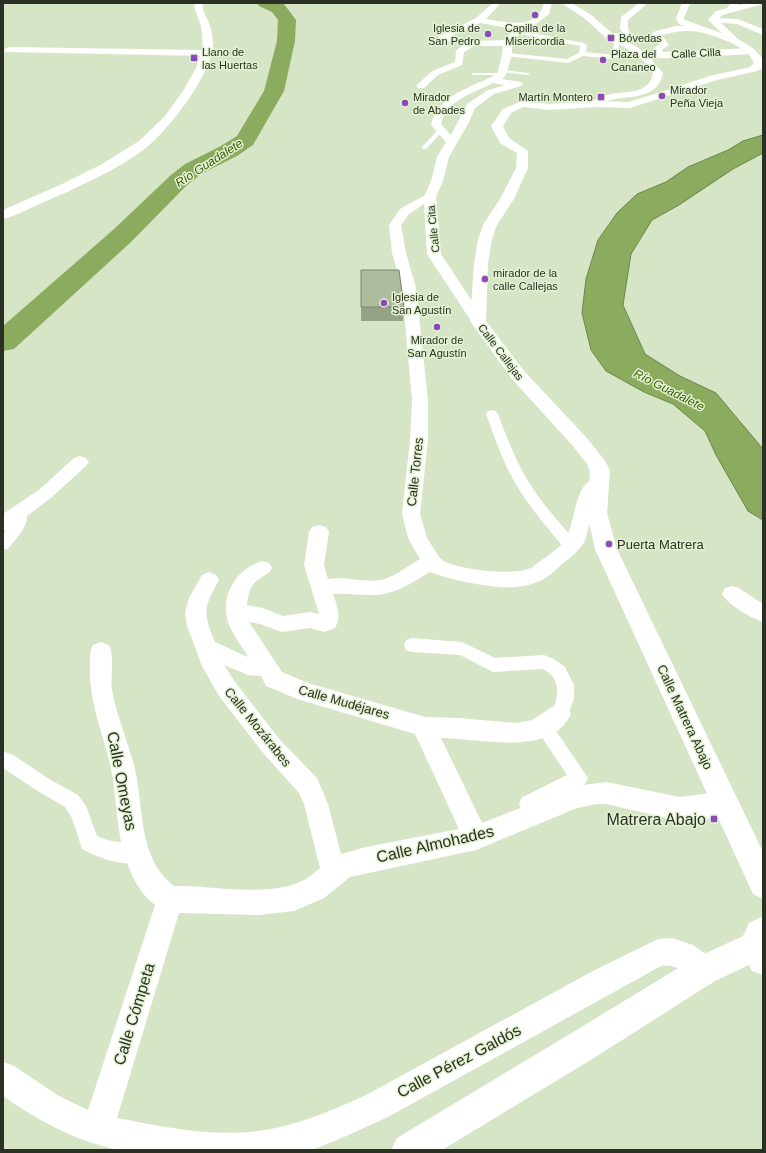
<svg xmlns="http://www.w3.org/2000/svg" width="766" height="1153" font-family="Arial,sans-serif">
<rect width="100%" height="100%" fill="#d6e5c5"/>
<path fill="#8bab5f" stroke="#6e864d" d="M763,135v18l-30,16 -54,36 -27,15 -21,34 -8,51 22,49 35,22 36,17 47,56v71l-15,-9 -32,-56 -11,-24 -32,-27 -29,-12 -38,-21 -15,-21 -9,-37 4,-34 12,-39 19,-27 20,-19 29,-12 22,-15 40,-17 15,-9z"/>
<g fill="none" stroke-linecap="round" stroke-linejoin="round">
<path fill="#8bab5f" fill-rule="evenodd" d="M257,3h23l4,1 12,16 -1,21 -11,50 -31,54 -16,11 -36,18 -14,11 -56,57 -117,107 -11,2v-25l110,-96 58,-55 14,-11 36,-18 16,-10 27,-45 13,-50 1,-21 -6,-8 -13,-6z"/>
<path fill="#fff" fill-rule="evenodd" d="M503,70l25,3 2,1 -2,1 -27,-3z
M471,73h31l2,1 -2,1h-29z
M438,130l5,1 -17,18h-4v-2z"/>
<path fill="#fff" fill-rule="evenodd" d="M517,30l67,13 3,2 -1,7 27,3 1,-14 5,-1v16l-6,3 -30,-3 -15,7 -63,-7 -1,-1 3,-2 60,6 12,-6 1,-7 -65,-13v-2z
M492,410l4,1 2,3c9,24 18,48 32,70 13,21 30,39 46,58l2,4 -2,4 -5,1 -5,-1c-17,-20 -34,-40 -48,-62 -14,-23 -23,-49 -32,-74l2,-3z
M20,508l5,2c8,13 -9,28 -17,39l-5,1v-16l10,-13v-8l2,-3z
M412,638l50,4 33,16 49,-3 10,4 11,8 9,18v14l-8,20 -6,2 -6,-2 -3,-5c8,-17 11,-35 -8,-45l-50,3 -33,-17 -48,-3 -6,-2 -2,-5 2,-5z
M544,719l6,3 38,56 -3,6 -45,23 3,8 -2,6 -7,3 -7,-3 -8,-17 2,-6 46,-23 -32,-48 3,-5z
M3,751l12,5 34,23 29,16 8,11 11,30c15,8 32,5 47,11l3,7 -3,7c-19,7 -45,-3 -62,-12l-10,-31 -7,-11 -29,-17 -33,-22z"/>
<path fill="#fff" fill-rule="evenodd" d="M493,3h8l-15,16c21,3 51,12 58,-16h8l-3,11 -13,10 -12,5 -12,14v12l-6,20 -4,4 19,3 2,2 -2,2 -27,8 -19,14 -6,14 -20,35 -6,24 -7,16 5,57 44,67 -2,3 -5,1 -5,-1 -46,-70 -3,-50 -15,10 -8,11 5,28 10,35 12,112v40l-8,74 7,24 12,19 6,5c21,8 65,14 86,6 10,-8 29,-19 35,-30 10,-17 9,-68 39,-59l3,4 -10,10 -13,48c-6,10 -15,17 -24,24 -5,5 -11,10 -17,14 -24,13 -53,8 -78,3 -12,-3 -24,-5 -36,-10 -19,11 -36,24 -60,23 -12,0 -25,-2 -37,-1 4,12 9,22 2,34l-11,4 -14,-4 -28,4 -22,-8 -11,-2 33,50 26,11 117,34 34,1 58,5 15,-3 20,-13 8,-3 8,3 3,7c-20,44 -92,24 -130,24l41,85 94,-37 30,-4 74,15 46,-6 9,4 3,8 -3,8c-17,7 -37,10 -55,10l-74,-17h-9l-20,4 -101,42 -126,27 -26,21 -30,13 -35,4 -80,-2 -62,205c48,9 99,20 148,12 36,-6 68,-20 101,-35l227,-124 65,-32 14,-1 21,7 21,15 4,10 -4,10 -10,4c-15,-6 -25,-21 -43,-18l-273,151 -44,20 -32,13h-193c-42,-8 -82,-30 -116,-54v-34l11,4 45,30 29,14 67,-205c-15,-11 -23,-28 -29,-45 -10,-30 -9,-61 -15,-91 -7,-34 -22,-65 -21,-101 0,-8 -1,-16 3,-23l8,-3 8,3c6,13 1,30 3,45 5,27 16,52 23,79 9,40 3,90 39,117 39,-1 92,12 128,-5 7,-3 12,-8 18,-13l-16,-64 -5,-11 -35,-39 -45,-58 -17,-30 -15,-40 -2,-13 4,-15 13,-23 7,-3 7,3 3,5c-16,29 -16,32 -4,62l33,15c-6,-11 -16,-23 -20,-35 -8,-27 8,-53 34,-61l7,2 3,5c-3,6 -7,7 -13,11 -9,6 -11,16 -12,26l16,3 20,8 27,-4 9,2 -15,-49 5,-33 3,-5 7,-2 7,2 3,5 -5,33 4,14c19,-3 39,5 57,0 12,-4 24,-14 35,-20l-12,-21 -6,-24 8,-74 2,-40 -10,-112 -10,-35 -3,-28 11,-16 25,-14 6,-14 6,-24 9,-15 -15,-17c7,-31 42,-38 66,-51l5,-19 1,-9h-29l-10,6 -2,13 -24,10 -14,13h-6l-2,-2 2,-2 14,-13 23,-9 1,-11 8,-7 -25,-5 -1,-2 38,-19zM480,23l35,6 -10,11 -29,1 -25,-5zM493,83l12,2 -17,5 -21,14 -16,31 -10,-11c5,-24 33,-31 52,-41zM224,665l24,10 13,1 5,10 31,13 118,35 44,95 -93,18 -25,7 -13,-50 -11,-26 -37,-38 -45,-58z
M561,3h10l19,11 22,19h10l-2,-5 1,-11 18,-14h9l-20,17v8l3,7 -1,2 -11,1 17,8 8,6h10l-1,-3 7,-5 -8,-10 1,-2 23,-6h9l-6,-2 -3,-6 6,-15h8l-6,15 1,2 53,19 1,2 -4,3 -3,-1c-30,-11 -38,-16 -70,-8l7,10 -7,5 1,2 88,-4 4,3 -4,3 -66,4h-35l13,15c-5,27 -32,22 -53,27 -5,2 -9,6 -14,7l-5,-3c15,-20 57,-1 62,-31l-5,-8 -18,-15 -24,-12 -22,-20z
M731,3h9l-8,9h-6l-1,-2z
M710,18l28,1 25,10v6l-26,-11 -27,-2 -1,-2z
M8,47l198,3 5,3 -5,3 -201,-4 -1,-2z
M80,456l6,2 3,4 -3,4 -34,31 -42,32 -7,2v-17l37,-25 34,-31z
M732,586l7,2 24,16v18c-12,-4 -35,-17 -41,-28l3,-6z"/>
<path fill="#fff" fill-rule="evenodd" d="M195,3h8c-2,8 5,15 7,23 2,5 3,15 3,21 -3,29 -44,82 -66,100 -31,24 -69,40 -105,56 -12,5 -26,13 -39,16v-9l59,-26 40,-20 37,-23 26,-25 18,-25 13,-23 7,-21 -2,-21 -7,-19z
M747,3h14l-1,2 -38,10 -4,5 20,19 16,10 9,10v6l-2,4 -4,2 -40,9 -87,28 -34,-1 -47,3 -26,-3 -12,6 -8,13 6,12 19,13v17l-14,31 -17,26 -5,14 -4,25 -2,57 38,50 62,66 20,25 4,9 -3,42 10,36 146,303v47l-10,-5 -158,-345 -8,-36 3,-42 -3,-7 -15,-19 -60,-66 -42,-58 4,-57 4,-25 5,-14 17,-26 16,-31 1,-15 -17,-10 -9,-17 12,-17 19,-8 27,3 47,-3 33,1 81,-26 40,-9 4,-4 -6,-10 -16,-10 -24,-23 8,-9z
M763,916v59l-11,-4 -3,-6 -34,16 -121,77 -152,92h-51l6,-12 173,-104 123,-75 50,-23 6,-13z"/>
</g>
<path fill="#96a288" d="M361,307h43l-1,14h-42z"/>
<path fill="#aebc9e" stroke="#7a846f" d="M361,270h38l5,37h-43z"/>
<g fill="#8c49be" stroke="#e3f2d2" stroke-width="1.5">
<circle cx="535" cy="15" r="4"/>
<circle cx="488" cy="34" r="4"/>
<rect x="607" y="34" width="8" height="8" rx="2"/>
<rect x="190" y="54" width="8" height="8" rx="2"/>
<circle cx="603" cy="60" r="4"/>
<circle cx="662" cy="96" r="4"/>
<rect x="597" y="93" width="8" height="8" rx="2"/>
<circle cx="405" cy="103" r="4"/>
<circle cx="485" cy="279" r="4"/>
<circle cx="384" cy="303" r="4"/>
<circle cx="437" cy="327" r="4"/>
<circle cx="609" cy="544" r="4"/>
<rect x="710" y="815" width="8" height="8" rx="2"/>
</g>
<g text-anchor="middle" dominant-baseline="central" stroke-width="3" stroke-linejoin="round" paint-order="stroke">
<g font-size="11" fill="#2a3023" stroke="#e3f2d2" text-anchor="start">
<text x="480" y="28" text-anchor="end">Iglesia de<tspan x="480" dy="13">San Pedro</tspan></text>
<text x="535" y="28" text-anchor="middle">Capilla de la<tspan x="535" dy="13">Misericordia</tspan></text>
<text x="619" y="38">Bóvedas</text>
<text x="202" y="52">Llano de<tspan x="202" dy="13">las Huertas</tspan></text>
<text x="611" y="54">Plaza del<tspan x="611" dy="13">Cananeo</tspan></text>
<text x="670" y="90">Mirador<tspan x="670" dy="13">Peña Vieja</tspan></text>
<text x="413" y="97">Mirador<tspan x="413" dy="13">de Abades</tspan></text>
<text x="593" y="97" text-anchor="end">Martín Montero</text>
<text x="493" y="273">mirador de la<tspan x="493" dy="13">calle Callejas</tspan></text>
<text x="392" y="297">Iglesia de<tspan x="392" dy="13">San Agustín</tspan></text>
<text x="437" y="340" text-anchor="middle">Mirador de<tspan x="437" dy="13">San Agustín</tspan></text>
</g>
<g font-size="11" fill="#2a3023" stroke="#e3f2d2">
<text transform="translate(696 53) rotate(-3)">Calle Cilla</text>
<text transform="translate(433 229) rotate(-96)">Calle Cita</text>
<text transform="translate(501 352) rotate(53)">Calle Callejas</text>
</g>
<g font-size="12" font-style="italic" fill="#3c5900" stroke="#e3f2d2">
<text transform="translate(209 163) rotate(-33)">Río Guadalete</text>
<text transform="translate(669 390) rotate(27)">Río Guadalete</text>
</g>
<g font-size="13" fill="#2a3023" stroke="#e3f2d2">
<text transform="translate(415 472) rotate(-84)">Calle Torres</text>
<text transform="translate(344 702) rotate(16)">Calle Mudéjares</text>
<text transform="translate(685 717) rotate(65)">Calle Matrera Abajo</text>
<text transform="translate(258 727) rotate(51)">Calle Mozárabes</text>
</g>
<g font-size="13" fill="#2a3023" stroke="#e3f2d2" text-anchor="start">
<text x="617" y="544">Puerta Matrera</text>
</g>
<g font-size="16" fill="#2a3023" stroke="#e3f2d2">
<text transform="translate(122 781) rotate(79)">Calle Omeyas</text>
<text transform="translate(435 844) rotate(-13)">Calle Almohades</text>
<text transform="translate(134 1014) rotate(-73)">Calle Cómpeta</text>
<text transform="translate(459 1061) rotate(-28)">Calle Pérez Galdós</text>
</g>
<g font-size="16" fill="#2a3023" stroke="#e3f2d2" text-anchor="end">
<text x="706" y="819">Matrera Abajo</text>
</g>
</g>
<rect width="766" height="1153" fill="none" stroke="#2a3023" stroke-width="8"/>
</svg>
